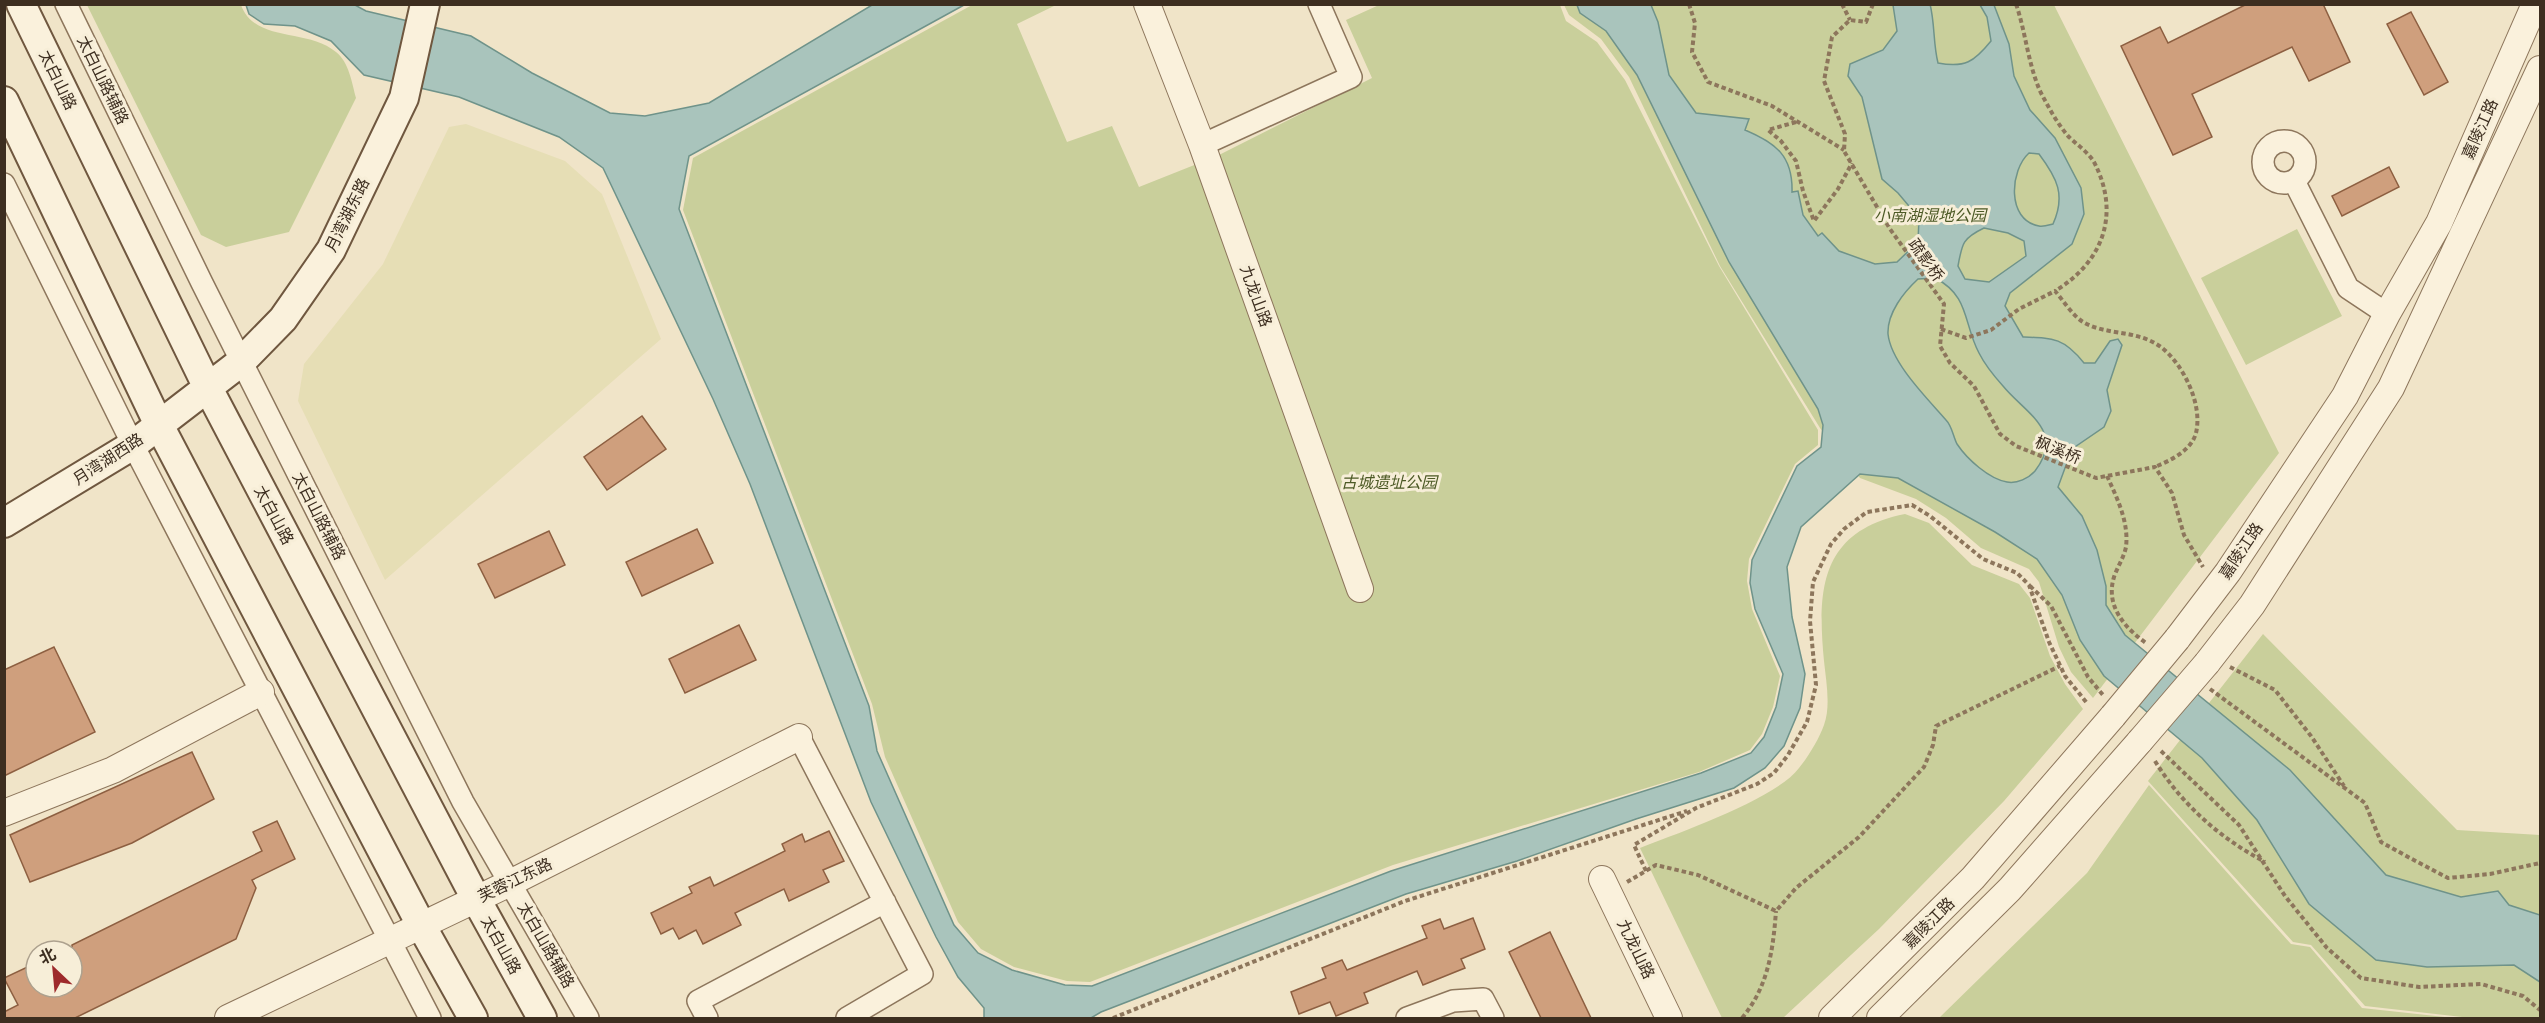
<svg xmlns="http://www.w3.org/2000/svg" width="2545" height="1023" font-family="Bitter,'Noto Sans SC',serif">
<rect width="100%" height="100%" fill="#f0e4c8"/>
<path fill="#e6deb5" d="M466,124l99,37 37,33 59,145 -276,241 -87,-179 6,-37 79,-100 66,-137z"/>
<path fill="#c9cf9b" d="M87,5h154c14,38 66,23 95,47 13,10 16,31 20,46l-67,134 -63,15 -25,-12z
M972,5h84l-39,19 50,118 45,-16 27,61 78,-31 155,-78 -26,-58 33,-15h181l6,16 31,21 28,38 94,186 99,164v15l-23,19 -46,95 -2,22 5,28 28,67 -7,31 -11,27 -12,16 -51,22 -306,93 -303,117 -23,-1 -53,-14 -33,-18 -23,-27 -73,-165 -13,-53 -189,-494 10,-52z
M1564,5h490l225,448 -186,245 -22,-26 -12,-25 -20,-65 -10,-13 -48,-21 -35,-30 -30,-19 -56,-21 -40,-50 -100,-162 -91,-189 -28,-38 -32,-24z
M2297,229l45,87 -96,49 -45,-87z
M1905,514l24,9 43,42 47,19 11,14 20,58 15,28 18,25 -79,92 -125,128 -96,89h-61l-82,-170c38,-15 136,-49 159,-80 9,-11 20,-29 25,-43 7,-19 2,-44 0,-64 -7,-73 -3,-130 81,-147z
M2263,634l194,196 83,5v183h-69l-106,-12 -54,-61 -18,-3 -145,-161z
M2149,785l142,159 19,3 52,61 92,10h-515l148,-145z"/>
<path fill="#a9c4bc" stroke="#6f938a" stroke-width="1.5" fill-rule="evenodd" d="M1930,4c5,20 3,39 8,59 27,5 36,-1 53,-22l-4,-24 -7,-12h14l15,39 5,32 16,34 25,28 26,50 3,26 -12,30 -62,49 -5,13 18,31c31,1 41,1 61,26h11l15,-22 8,-2 4,6 -15,45 4,21 -7,16 -32,22 -14,38 24,29 15,34 9,36v19l19,30 165,135 96,105 75,22 37,-6 11,14 31,10v67l-26,-17 -87,2 -51,-7 -67,-56 -52,-84 -55,-62 -98,-82 -24,-36 -18,-45 -25,-36 -42,-27 -97,-54 -38,-4 -59,53 -14,40 5,50 13,57 -5,34 -16,38 -19,22 -31,20 -98,31 -119,42 -111,33 -305,118 -10,6h-107v-10l-26,-31 -22,-40 -65,-135 -121,-318 -37,-85 -110,-231 -44,-31 -100,-40 -95,-22 -33,-34 -36,-15 -31,-2 -15,-10 -3,-9h109l11,6 105,25 61,37 78,40 35,3 64,-13 163,-98h92l-275,151 -10,53 190,497 8,45 77,174 24,28 34,17 53,15 27,1 299,-115 310,-98 50,-20 13,-16 12,-30 7,-33 -28,-65 -5,-26 2,-23 45,-94 24,-19 2,-22 -5,-16 -89,-147 -92,-187 -31,-44 -26,-18 -3,-8h74l7,17 11,53 27,38 53,6 -4,11c31,13 48,26 47,62l6,-1 5,24 15,21 4,-3 17,18 36,13 22,-2 21,-20 1,-24 -21,-25 -16,-14 -20,-82 -14,-21 2,-12 33,-14 14,-19 -4,-26zM2029,153l10,1c18,24 27,41 14,70 -4,1 -10,3 -14,2 -33,-6 -29,-56 -10,-73zM1984,228l24,5 16,8 2,15 -37,26 -24,-3 -7,-13c4,-23 5,-28 26,-38zM1935,278c35,18 28,45 44,75 6,12 15,23 24,33 22,27 63,45 32,85 -6,7 -18,13 -28,11 -18,-3 -40,-23 -50,-38 -4,-8 -5,-18 -11,-24 -18,-21 -55,-57 -58,-86 -1,-21 16,-42 30,-55z"/>
<path fill="#cf9f7d" stroke="#8d5f41" stroke-width="1.5" d="M2247,4h76l27,58 -41,19 -17,-34 -100,47 20,43 -39,18 -52,-109 39,-19 8,16z
M2411,12l37,70 -24,13 -37,-71z
M2389,167l10,20 -57,29 -10,-20z
M642,416l24,33 -59,41 -23,-33z
M697,529l16,34 -71,33 -16,-34z
M549,531l16,34 -70,33 -17,-34z
M739,625l17,35 -71,33 -16,-34z
M54,647l41,85 -91,44v-106z
M192,752l22,47 -82,44 -102,39 -20,-47z
M277,821l18,38 -43,21 4,8 -20,51 -161,79h-71v-6l14,-7 -14,-27 32,-15v24h36v-42l190,-94 -9,-19z
M829,831l15,30 -21,9 6,12 -40,19 -5,-12 -49,24 6,12 -38,19 -7,-14 -17,9 -6,-11 -12,6 -10,-21 41,-20 -3,-6 21,-10 4,9 71,-35 -3,-7 20,-10 3,8z
M1473,918l12,31 -24,10 4,9 -42,17 -6,-14 -53,22 4,10 -32,13 -6,-14 -31,12 -8,-22 35,-14 -4,-10 20,-8 5,10 80,-32 -5,-12 18,-7 4,10z
M1550,932l41,86h-50l-32,-66z"/>
<g fill="none" stroke-linecap="round" stroke-linejoin="round">
<g stroke="#8d765c" stroke-width="24">
<path id="minor" d="M66,4l136,279 261,519 125,216
M2263 162a21 21 0 1 1 42 0a21 21 0 1 1-42 0Z
M1202,145l149,-68 -32,-73
M2294,181l54,107 39,26
M4,184l129,261 297,573
M799,737l123,237 -75,44
M707,1018l-9,-17 187,-99
M1407,1018l46,-17 30,-2 10,19"/>
</g>
<g stroke="#8d765c" stroke-width="28">
<path id="tertiary" d="M1147,4l55,141 158,444
M2177,639l51,-67 117,-176 42,-82 52,-91 96,-219
M2207,663l45,-58 139,-217 149,-319
M4,813l109,-43 148,-78
M1602,879l67,139
M228,1018l282,-135 289,-146
M1832,1018l141,-140 140,-162
M1880,1018l130,-129 130,-148"/>
</g>
<g stroke="#6f573f" stroke-width="32">
<path id="secondary" d="M21,4l187,384 268,511 66,119
M4,101l155,324 262,500 52,93
M4,523l129,-78 108,-83 42,-43 48,-69 73,-152 21,-94"/>
</g>
<path stroke="#8d765c" stroke-width="4" stroke-dasharray="4.5 3" stroke-linecap="butt" d="M1689,4l6,19 -3,29 16,30 64,24 72,44
M1842,4l8,16
M1873,4l-7,18 -16,-2 -18,17 -8,44 21,53 -1,17 46,78 54,75 -4,42 10,17 24,23 26,48 16,12 80,32 59,-11 17,26 12,42 19,32
M2016,4c10,29 12,61 25,89 8,15 16,30 27,43 8,8 20,16 26,26 27,52 9,100 -39,129
M1796,122l-28,8 13,11 15,20 7,30 11,30 24,-32 14,-26
M1941,329l25,9 25,-8 28,-21 36,-18c8,9 17,24 28,31 24,14 53,7 78,25 22,17 42,57 35,86 -5,18 -25,27 -41,34
M2107,476c10,22 22,46 19,71 -2,10 -9,21 -12,30 -9,29 11,51 32,66
M2030,586l21,20 37,71 15,18
M2230,667l45,23 36,46 33,50
M2210,689l155,114 16,39 29,16 38,20 42,-4 50,-11
M2161,751l78,74 46,71 42,52 34,30 58,9 62,-3 42,12 17,14
M2155,761c27,44 65,77 110,101
M1646,871l-12,-26 62,-37 61,-24 17,-11 14,-18 19,-33 9,-37 -6,-64 3,-39 18,-38 13,-15 23,-17 45,-7 18,11 53,43 34,14 12,12 20,57 16,34 22,27
M1627,882l29,-17 42,10 78,36 20,-23 63,-51 65,-70 9,-22 3,-19 124,-60
M1113,1018l292,-117 282,-90
M1742,1018c26,-31 31,-67 34,-107"/>
<use href="#minor" stroke="#faf1dc" stroke-width="21"/>
<use href="#tertiary" stroke="#faf1dc" stroke-width="26"/>
<use href="#secondary" stroke="#faf1dc" stroke-width="28"/>
<g stroke="#8d765c" stroke-width="28" stroke-linecap="butt">
<path id="tertiary-bridge" d="M2113,716l64,-77
M2140,741l67,-78"/>
</g>
<use href="#tertiary-bridge" stroke="#faf1dc" stroke-width="26"/>
</g>
<g text-anchor="middle" dominant-baseline="central" stroke-width="6" stroke-linejoin="round" paint-order="stroke">
<g font-size="16" fill="#3d2e20" stroke="#f7eed8">
<text transform="translate(58 80) rotate(64)">太白山路</text>
<text transform="translate(103 80) rotate(64)">太白山路辅路</text>
<text transform="translate(2480 129) rotate(-66)">嘉陵江路</text>
<text transform="translate(347 215) rotate(-64)">月湾湖东路</text>
<text transform="translate(1926 260) rotate(54)">疏影桥</text>
<text transform="translate(1256 296) rotate(70)">九龙山路</text>
<text transform="translate(2058 450) rotate(22)">枫溪桥</text>
<text transform="translate(108 459) rotate(-33)">月湾湖西路</text>
<text transform="translate(274 515) rotate(62)">太白山路</text>
<text transform="translate(319 516) rotate(63)">太白山路辅路</text>
<text transform="translate(2241 551) rotate(-56)">嘉陵江路</text>
<text transform="translate(515 880) rotate(-26)">芙蓉江东路</text>
<text transform="translate(1929 923) rotate(-45)">嘉陵江路</text>
<text transform="translate(501 945) rotate(61)">太白山路</text>
<text transform="translate(546 945) rotate(60)">太白山路辅路</text>
<text transform="translate(1636 949) rotate(64)">九龙山路</text>
</g>
<g font-size="16" font-style="italic" fill="#4d5a26" stroke="#f7eed8">
<text x="1930" y="215">小南湖湿地公园</text>
<text x="1389" y="482">古城遗址公园</text>
</g>
</g>
<rect width="2545" height="1023" fill="none" stroke="#3d2e20" stroke-width="12"/>
<g transform="translate(54 969) rotate(334)"><circle r="28" fill="#f7eed8" stroke="#ada18e" stroke-width="1.5"/>
<path d="M0-4.5L10 22L0 15L-10 22Z" fill="#9e2a2b"/>
<text y="-9" font-size="16" font-weight="bold" text-anchor="middle" fill="#3d2e20">北</text>
</g>
</svg>
